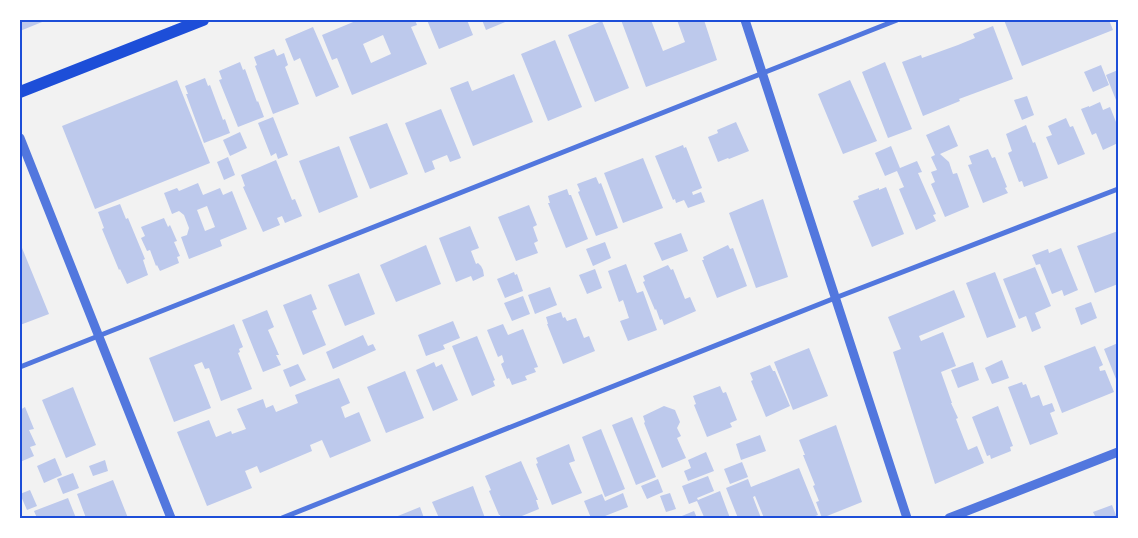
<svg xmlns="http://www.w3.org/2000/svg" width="1138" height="538" font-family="'Varela Round',sans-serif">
<rect width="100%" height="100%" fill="#f2f2f2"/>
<path fill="#bdc9ec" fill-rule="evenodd" d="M20,20h27l-27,11z
M358,20h57l2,5 -6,2 16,37 -75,31 -15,-37 -5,2 -10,-25zM383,35l8,19 -20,9 -8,-19z
M427,20h40l6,15 -34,14z
M482,20h28l-24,10z
M621,20h30l12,31 22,-9 -8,-22h27l13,40 -71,27z
M1004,20h105l4,10 -91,36z
M602,21l27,67 -34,14 -27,-67z
M993,26l20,53 -54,20 1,2 -37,15 -21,-54 19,-7 1,3 36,-13 17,-7 -2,-4z
M313,27l26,60 -23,10 -16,-39 -6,3 -9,-22z
M555,40l27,67 -34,14 -27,-67z
M274,49l3,7 7,-3 4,12 -3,2 14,37 -26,10 -18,-48 2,-1 -3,-8z
M240,62l3,8 2,-1 12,33 1,-1 6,16 -26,10 -19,-47 3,-1 -3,-8z
M885,62l27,67 -24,9 -26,-66z
M1101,65l8,20 -16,7 -9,-20z
M1118,70v35l-12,-30z
M514,74l19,48 -60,24 -23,-58 18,-7 4,10z
M205,78l3,8 2,-1 13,35 2,-1 5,14 -26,10 -18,-49h2l-3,-8z
M177,80l33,83 -115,46 -33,-83z
M850,80l27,61 -34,13 -25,-60z
M1027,96l7,19 -12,5 -8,-20z
M1100,102l3,8 7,-3 8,20v16l-15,7 -7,-17 -4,2 -11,-26 8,-3v1z
M441,109l20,49 -11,4 -3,-7 -15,6 3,8 -10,4 -20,-50z
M273,117l15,38 -10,4 -2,-6 -5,3 -13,-33z
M1066,118l4,9 3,-1 12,28 -27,11 -12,-28 6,-2 -4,-9z
M736,122l13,29 -20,8 -1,-1 -10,4 -10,-25 10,-4 -1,-3z
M387,123l21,51 -38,15 -21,-52z
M949,125l9,21 -18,8 9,8 4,12 4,-1 12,34 -24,10 -14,-33 4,-2 -4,-10 6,-2 -6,-13 4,-2 -9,-20z
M1026,125l7,18 2,-1 13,36 -24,9 -2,-6 -3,1 -11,-29 4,-2 -6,-17z
M240,132l7,16 -17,8 -7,-16z
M683,145l1,3 2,-1 16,41 -10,4 1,3 8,-3 4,10 -17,6 -4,-8 -8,3 -1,-4 -2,1 -18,-44z
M339,146l19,51 -39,16 -20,-52z
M891,146l9,22 17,-7 5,11 -4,1 18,41 -3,1 3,6 -20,9 -17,-41 5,-2 -7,-16 -12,5 -10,-23z
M988,149l4,9 3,-1 12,30 -2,1 3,5 -25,10 -15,-38 4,-1 -3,-8z
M228,157l7,18 -11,5 -7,-18z
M643,158l20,50 -40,15 -19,-50z
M276,160l16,40 3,-1 7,17 -17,7 -3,-7 -5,2 3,7 -17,7 -20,-45 2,-1 -4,-11z
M596,177l3,7 2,-1 17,45 -22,8 -18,-44 2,-1 -3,-7z
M198,183l5,12 17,-7 3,7 9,-4 15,38 -27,11 2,6 -33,13 -8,-22 6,-2 2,-7 -5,-13 -5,-4 -7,3 -8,-21 13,-5 2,3zM207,206l8,21 -10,4 -8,-21z
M886,187l18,47 -32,13 -19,-46 6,-2 -1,-3 21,-8v2z
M567,189l2,6h2l17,44 -22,9 -18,-45h2l-2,-7z
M763,199l25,78 -32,11 -27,-75z
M120,204l6,15 2,-1 17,41 -2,1 5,15 -21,9 -7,-15 -1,1 -17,-41 2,-1 -6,-16z
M529,205l8,20 -4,2 5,14 -4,2 4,10 -22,8 -18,-44z
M164,218l4,9 2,-2 7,16 -3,1 6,14 -3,1 2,6 -19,8 -3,-6 -1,1 -6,-16 -3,1 -6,-13 4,-2 -4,-9z
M470,226l9,22 -8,3 5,13 2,-1 3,3 2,4 1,6 -11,5 -2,-5 -15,6 -17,-44z
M1118,231v53l-23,9 -18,-47z
M681,233l7,18 -26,10 -8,-18z
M605,242l6,16 -18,8 -7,-17z
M20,243l29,71 -29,11z
M426,245l15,39 -45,18 -16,-37z
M728,245l2,4 3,-1 14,38 -30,12 -15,-38h2l-1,-3z
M1061,248l17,42 -14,6 -2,-6 -10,4 -12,-30 -4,1 -4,-10 16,-6 1,4z
M626,264l11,29 6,-2 14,39 -29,11 -8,-20 9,-3 -6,-18 -4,2 -11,-31z
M668,265l3,5 2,-1 12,30 5,-2 6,14 -32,14 -2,-6 -2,1 -4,-11 -1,1 -12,-28 2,-1 -2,-5z
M1035,267l16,39 -16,7 6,15 -9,4 -6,-16 -7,3 -16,-40z
M595,269l7,19 -15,6 -8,-19z
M514,272l1,3 2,-1 6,17 -18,7 -8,-19z
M995,272l21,55 -29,11 -21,-55z
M359,273l16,41 -30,12 -17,-41z
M550,287l7,18 -22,9 -7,-19z
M954,290l11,27 -46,19 2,5 22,-9 13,34 -15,6 11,31h-1l7,15 -2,1 12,31 9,-4 7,17 -49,21 -42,-132 8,-3 -13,-32z
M311,294l6,15 -5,2 14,34 -23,10 -20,-50z
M523,296l7,18 -18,7 -8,-18z
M1091,302l6,16 -16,7 -6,-17z
M267,310l7,17 -6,3 11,25h-3l5,10 -18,7 -21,-52z
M561,312l2,6 2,-1 2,4 9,-3 8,20 5,-2 6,15 -32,13 -16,-40h1l-2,-7z
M453,321l7,17 -17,7 2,4 -19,7 -8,-21z
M234,324l9,23 -4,2 1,3 -2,1 14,36 -31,12 -12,-33 -4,1 -3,-7 -8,3 17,43 -37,14 -25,-64z
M503,324l5,11 15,-6 15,38 -4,1 2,4 -11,4 2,4 -15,5 -3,-7 -2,1 -6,-15 3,-2 -2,-7 -4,2 -11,-27z
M363,335l5,11 5,-2 3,6 -43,19 -7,-17z
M477,336l18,44 -2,1 2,5 -23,10 -20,-50z
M1118,343v41l-14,-35z
M1095,346l8,19 -4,2 1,4 5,-1 9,22 -52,21 -18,-47z
M809,348l19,48 -35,14 -19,-48z
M1002,360l7,18 -17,6 -7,-16z
M434,362l2,5 6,-3 16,36 -25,11 -17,-41z
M973,362l6,18 -21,8 -7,-18z
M298,364l8,16 -16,7 -7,-17z
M770,365l3,6h2l15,35 -24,11 -15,-36 2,-1 -3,-7z
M405,371l19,47 -38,15 -19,-46z
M339,378l11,25 -9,4 4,11 14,-6 12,29 -41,17 -8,-18 -12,5 2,6 -52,22 -3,-7 -12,5 7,17 -45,18 -30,-74 32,-12 7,17 15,-6 1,3 14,-5 -9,-20 26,-10 3,9 7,-3 3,7 22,-9 -3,-8z
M1022,382l1,3 3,-1 5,14 8,-3 4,11 9,-3 3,8 -5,2 8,21 -28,11 -22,-58z
M720,386l3,7 3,-1 11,28 -7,3 2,4 -25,10 -13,-32 2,-1 -3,-8z
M73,387l23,58 -30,13 -24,-58z
M664,406l11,4 5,12 -3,6 4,8 -4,2 9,20 -24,10 -18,-45 1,-1 -2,-6z
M998,406l15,40 -3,1 1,4 -20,8 -1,-4 -3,1 -15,-39z
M25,407l9,22 -5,1 7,15 -6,2 4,9 -14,6v-52z
M632,417l24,60 -20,8 -24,-60z
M836,425l26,77 -40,16 -6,-16 3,-1 -6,-15 2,-1 -12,-30h2l-6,-15z
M601,429l24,60 -20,8 -23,-60z
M760,435l6,16 -25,9 -5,-16z
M569,444l6,17 -6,2 13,30 -30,12 -16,-41 2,-1 -2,-5z
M706,452l8,19 -26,10 -4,-10 7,-3 -3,-8z
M55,458l7,17 -18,8 -7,-17z
M105,460l3,11 -15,5 -4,-10z
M521,461l17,39h-2l3,9 -22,9h-16l-1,-3h-1l-10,-24 2,-1 -6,-14z
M742,462l6,15 -18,7 -6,-15z
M799,468l19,47 -8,3h-46l-9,-22 -2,1 8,21h-23l-12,-30 22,-9 3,8z
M73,473l6,15 -16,6 -6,-15z
M708,476l6,15 -17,7 1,2 22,-9 10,27h-24l-1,-2 -1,1 -7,-16 -8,3 -7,-18z
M658,479l5,13 -16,7 -6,-13z
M113,480l15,38h-42l-9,-24z
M473,486l12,32h-46l-7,-16z
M30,490l7,16 -10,4 -7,-16z
M623,493l5,14 -28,11h-9l-7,-17 18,-7 3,7z
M670,493l6,16 -10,3 -6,-16z
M68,498l8,20h-39l-3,-7z
M1112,505l5,13h-27l5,-2 -2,-4z
M420,507l4,11h-31z
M694,511l3,7h-20z"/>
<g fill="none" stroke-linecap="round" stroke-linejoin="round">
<path stroke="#5277de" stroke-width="5" d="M20,367l877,-347
M282,518l553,-220 283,-109"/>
<path stroke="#5277de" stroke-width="9" d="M745,20l162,498
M20,138l151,380
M949,518l169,-66"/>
<path stroke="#1d4ed8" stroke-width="12" d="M20,92l183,-72"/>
</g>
<rect width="1138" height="538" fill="none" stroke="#ffffff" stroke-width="42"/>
<rect x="21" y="21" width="1096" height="496" fill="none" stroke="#1d4ed8" stroke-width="2"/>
</svg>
